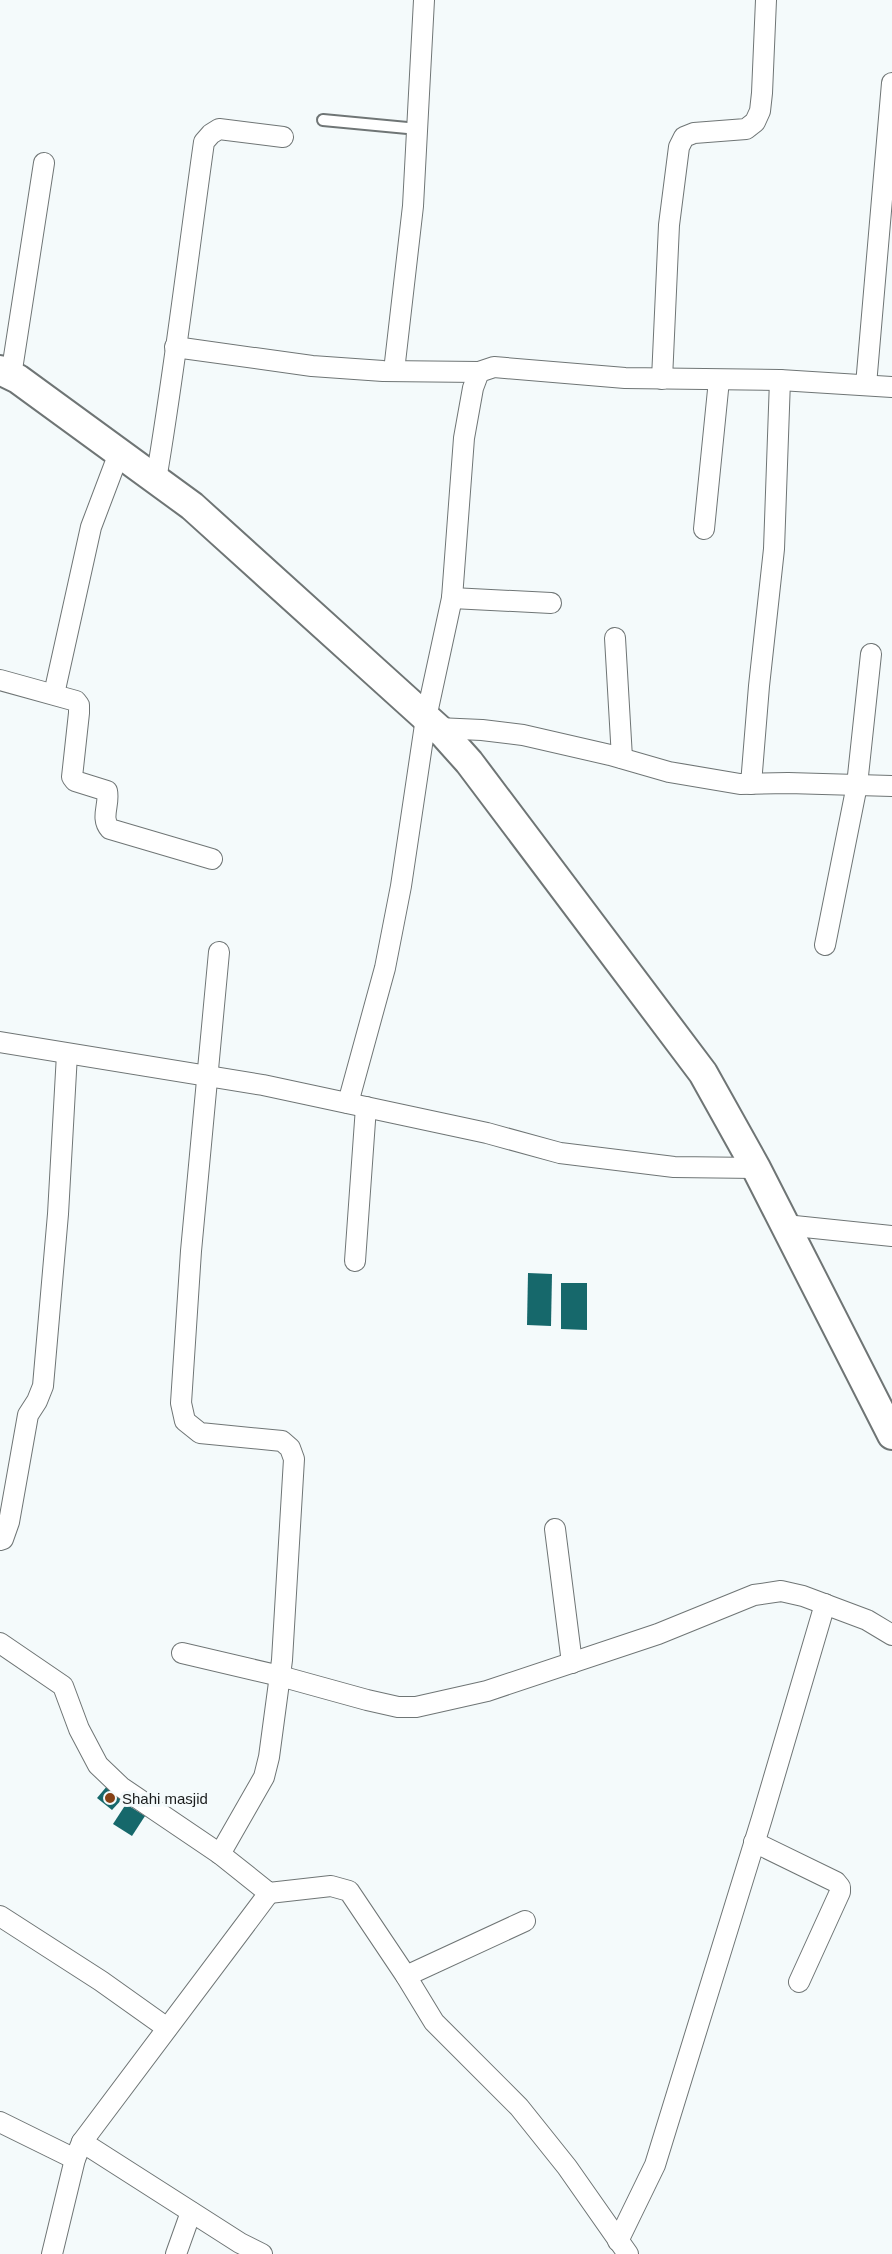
<svg xmlns="http://www.w3.org/2000/svg" width="892" height="2254" font-family="Helvetica,sans-serif">
<rect width="100%" height="100%" fill="#f4fafb"/>
<!-- building -->
<g fill="#16686b">
<path d="M528,1273L552,1274L551,1326L527,1325Z"/>
<path d="M561,1283H587V1330L561,1329Z"/>
<path d="M108,1785L123,1798L112,1810L97,1798Z"/>
<path d="M126,1804L145,1816L132,1836L113,1824Z"/>
</g>
<g fill="none" stroke-linecap="round" stroke-linejoin="round">
<!-- service casing -->
<g stroke="#6f7575" stroke-width="14">
<path id="service" d="M323,120L418,129"/>
</g>
<!-- minor casing -->
<g stroke="#6f7575" stroke-width="22">
<g id="minor">
<path d="M175,347L312,366L383,371L479,372"/>
<path d="M394,371L413,206L424,0"/>
<path d="M11,376L44,163"/>
<path d="M662,379L669,225L679,147L684,137L694,133L746,129L755,122L760,111L762,93L766,0"/>
<path d="M866,385L892,83"/>
<path d="M156,480C175,368 188,255 204,142L211,134L219,129L283,137"/>
<path d="M704,529L719,380"/>
<path d="M452,598L551,603"/>
<path d="M615,638L622,758"/>
<path d="M0,680L76,701L79,705V713L72,777L75,781L107,791C110,804 100,818 110,829L212,859"/>
<path d="M54,694L91,527L119,453"/>
<path d="M437,728L482,730L523,735L610,755L669,772L740,784L788,783L892,786"/>
<path d="M751,784L759,686L774,549L780,380"/>
<path d="M825,945L857,785L871,654"/>
<path d="M219,952L191,1251L181,1403L185,1421L200,1433L282,1441L290,1448L294,1459L282,1660L269,1757L264,1777L220,1854"/>
<path d="M0,1042L263,1085L487,1133L560,1153L674,1167L756,1168"/>
<path d="M348,1103L385,968L401,886L426,718L452,598L464,438L473,388L479,372L494,367L625,378L780,380L892,387"/>
<path d="M785,1225L892,1236"/>
<path d="M355,1261L366,1107"/>
<path d="M555,1529L572,1663"/>
<path d="M0,1540L3,1539L9,1522L28,1415L37,1401L43,1386L58,1214L67,1054"/>
<path d="M0,1643L63,1686L79,1729L98,1765L121,1787L220,1854L269,1893L331,1886L349,1891L406,1976L434,2022L519,2107L567,2167L628,2254"/>
<path d="M182,1653L280,1676L367,1700L398,1707H416L487,1691L658,1634L754,1595L781,1591L803,1596L867,1620L892,1635"/>
<path d="M754,1842L836,1882L840,1887V1892L799,1982"/>
<path d="M0,1916L101,1981L167,2028"/>
<path d="M406,1976L525,1921"/>
<path d="M0,2122L75,2159"/>
<path d="M82,2142L240,2243L262,2254"/>
<path d="M618,2241L655,2165L762,1818L825,1604"/>
<path d="M52,2254L75,2159L82,2142L269,1893"/>
<path d="M176,2254L191,2212"/>
</g>
</g>
<!-- secondary casing -->
<g stroke="#6f7575" stroke-width="32">
<path id="secondary" d="M0,370L18,379L192,506L443,733L469,762L703,1073L756,1168L892,1435"/>
</g>
<!-- service -->
<use href="#service" stroke="#fff" stroke-width="10"/>
<!-- minor -->
<use href="#minor" stroke="#fff" stroke-width="20"/>
<!-- secondary -->
<use href="#secondary" stroke="#fff" stroke-width="28"/>
</g>
<!-- markers -->
<circle fill="#854115" stroke="#f4fafb" stroke-width="2" cx="110" cy="1798" r="6"/>
<g text-anchor="middle" dominant-baseline="central" stroke-width="6" stroke-linejoin="round" paint-order="stroke">
<!-- poi labels -->
<g font-size="15" fill="#1b1d1d" stroke="#f4fafb" text-anchor="start">
<text x="122" y="1798">Shahi masjid</text>
</g>
</g>
</svg>
